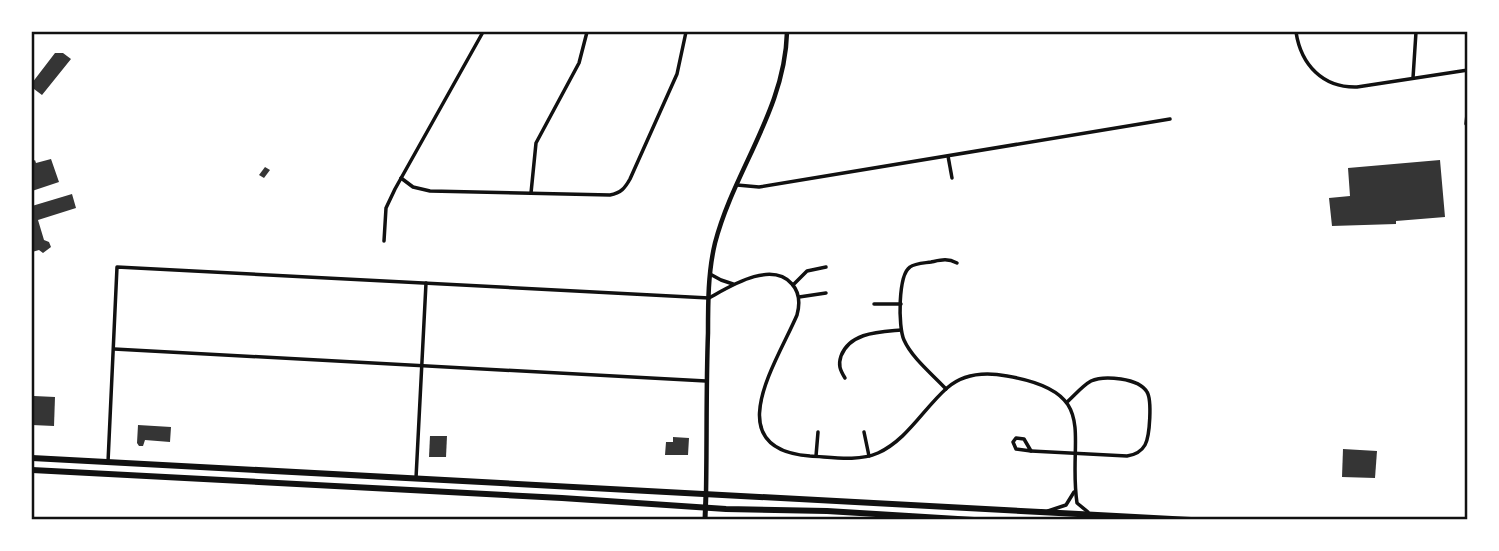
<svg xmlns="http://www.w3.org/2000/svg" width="1499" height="551" font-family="'Fira Sans',sans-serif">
<rect width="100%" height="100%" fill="#fff"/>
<!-- building -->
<g fill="#353535">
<path d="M55,53H63L71,59L42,95L34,89L32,91V83Z"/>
<path d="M51,159L59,182L32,191V162L35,160L36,163Z"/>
<path d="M1440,160L1445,217L1396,221V224L1332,226L1329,198L1350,196L1348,168Z"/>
<path d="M265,167L270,170L264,178L259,175Z"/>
<path d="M72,194L76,208L38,220L44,240L49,242L51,247L43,253L39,250L32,252V206Z"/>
<path d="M34,396L55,397L54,426L32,425Z"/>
<path d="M138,425L171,427L170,442L145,440L143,446H139L137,443Z"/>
<path d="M430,436H447L446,457H429Z"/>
<path d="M673,437L689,438L688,455H665L666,442H673Z"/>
<path d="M1343,449L1377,451L1375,478L1342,477Z"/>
</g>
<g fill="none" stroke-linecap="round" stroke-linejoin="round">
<!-- minor -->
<g stroke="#111" stroke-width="3.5">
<path d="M1296,32C1301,65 1323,88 1357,87L1468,70"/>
<path d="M1413,78L1416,32"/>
<path d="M1466,124L1468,105"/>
<path d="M948,156L952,178"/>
<path d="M401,178L413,187L430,191L610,195C621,193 625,188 630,179L677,74L686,32"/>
<path d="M737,185L759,187L1170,119"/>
<path d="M531,193L536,143L579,63L587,32"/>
<path d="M384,241L386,208L395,189L483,32"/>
<path d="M710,274L721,280L733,284"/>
<path d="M793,285L807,271L826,267"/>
<path d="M799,297L826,293"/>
<path d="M874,304H901"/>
<path d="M114,349L706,381"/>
<path d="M845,378C840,370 838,365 841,356C850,332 880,332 901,330"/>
<path d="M946,389C932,374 912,358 904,340C898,327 898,275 910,267C915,263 925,263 931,262C941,260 947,258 957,263"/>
<path d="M864,432L869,456"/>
<path d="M1016,438L1024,439L1031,451L1016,449L1013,442Z"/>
<path d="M1031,451L1127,456C1134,455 1141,452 1145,445C1150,436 1152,400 1147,392C1139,378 1104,375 1091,381C1082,386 1074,396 1067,402"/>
<path d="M816,456L818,432"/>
<path d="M108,462L117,267L709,298C729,287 771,260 792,284C800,293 800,304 797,315C777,362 717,449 810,456C831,457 858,462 878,453C907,440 924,408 947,388C964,373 986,372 1007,376C1102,392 1067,435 1077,503L1088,512"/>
<path d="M416,478L426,283"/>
<path d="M1048,511L1066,505L1074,492"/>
</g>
<!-- tertiary -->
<path stroke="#111" stroke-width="4.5" d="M706,493C707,440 706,386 708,333C708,303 708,272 715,243C734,170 785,110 787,32"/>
<!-- secondary -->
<path stroke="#111" stroke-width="5" d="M705,520L706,493"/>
<!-- trunk -->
<g stroke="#111" stroke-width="6">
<path d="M32,458L1191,520"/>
<path d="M32,470L562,498L726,509L827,511L974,520"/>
</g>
</g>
<!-- border -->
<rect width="1499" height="551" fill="none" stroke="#ffffff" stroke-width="66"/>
<rect x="33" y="33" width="1433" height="485" fill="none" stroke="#111" stroke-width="2.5"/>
</svg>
